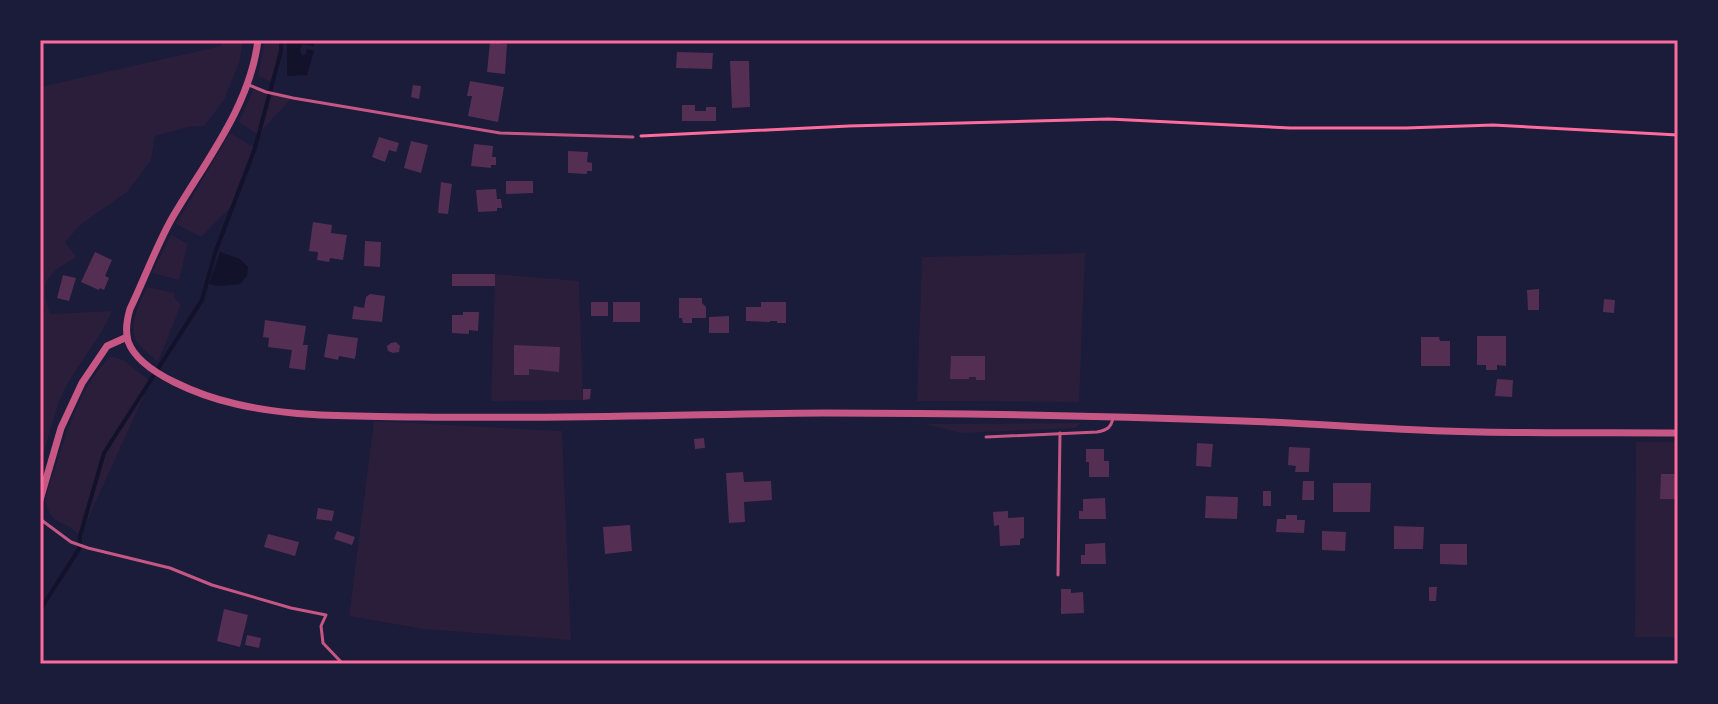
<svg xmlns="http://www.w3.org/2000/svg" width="1718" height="704" font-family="'Playfair Display',serif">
<rect width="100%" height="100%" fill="#1b1b3a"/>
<!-- green -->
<g fill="#2a1e3b">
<path d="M222,40H243L240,60L224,100L204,126L188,127L155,136L151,160L128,191L80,225L65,242L76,257C47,275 39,279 50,314L112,311C99,342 74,367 60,399C52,421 46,445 40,467V87L221,46Z"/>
<path d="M265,40H281V51L274,83L258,76Z"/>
<path d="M255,86L290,100L263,129L260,136L239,122Z"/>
<path d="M230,133L255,148L232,206L201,237L176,224Z"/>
<path d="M171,235L188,244L179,280L152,273Z"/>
<path d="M1085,253L1079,402L917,401L922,257Z"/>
<path d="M495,274L579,281L583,400L491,401Z"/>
<path d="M147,287L175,293L174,298L181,304L158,362C152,356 144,350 138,344C126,328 140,302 147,287Z"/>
<path d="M111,356L125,361L150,382L80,536C66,518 47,528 46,496C62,450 75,390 111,356Z"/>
<path d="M374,421L562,431L571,640L423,629L349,616Z"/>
<path d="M1081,423L1075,428L962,433L924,424Z"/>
<path d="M1636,442H1678V637H1635Z"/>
</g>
<!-- water -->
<g fill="#12122b">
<path d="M290,40H312L314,46L302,44L300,50L302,56L306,54L307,49L314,51L307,75L287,76V42Z"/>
<path d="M220,252L240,259L248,267L247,276L240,284L218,286L209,284Z"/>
</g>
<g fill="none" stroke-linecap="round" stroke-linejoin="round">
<!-- stream -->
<path stroke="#12122b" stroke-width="4" d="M40,610L79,549L80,536L104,453L202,300L215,253L255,148L281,51V40"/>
</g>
<!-- building -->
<g fill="#542f53">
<path d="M490,42L507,44L505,74L487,72Z"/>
<path d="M677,52L713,53L712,69L676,68Z"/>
<path d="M730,61H749L750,107L732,108Z"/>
<path d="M470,81L504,87L498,122L468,116L472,96H467Z"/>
<path d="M413,85L421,86L419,99L411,97Z"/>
<path d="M682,105H695V111H706V107H716V121H682Z"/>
<path d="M379,137L399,143L396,152L389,150L385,162L372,157Z"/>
<path d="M411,141L428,145L421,173L404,168Z"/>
<path d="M474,144L493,146L492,157H496V165H491V168L471,166Z"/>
<path d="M568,151L588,152L587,162L592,163V171H587V174L568,173Z"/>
<path d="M506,181H533V193L506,194Z"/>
<path d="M441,182L452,184L448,214L438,213Z"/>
<path d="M496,189L497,199H501L502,208H497V211L478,212L476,190Z"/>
<path d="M313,222L332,225L331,233L347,235L343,260L330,258L329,262L317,260L318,252L309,251Z"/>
<path d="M365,241L381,242L380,267L364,266Z"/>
<path d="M95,252L112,260L105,276L109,278L104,290L100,288L99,290L81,282Z"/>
<rect x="452" y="274" width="43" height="12"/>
<path d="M63,275L76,278L69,301L57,298Z"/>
<path d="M1539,289V310H1528L1527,290Z"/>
<path d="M370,294L385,296L382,322L352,319L354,306L364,308L366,297Z"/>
<path d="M679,298H702V303L706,307V318H692V323H683L682,318H679Z"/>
<path d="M1604,299L1615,300L1614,313L1603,312Z"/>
<rect x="591" y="302" width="17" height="14"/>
<rect x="613" y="302" width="27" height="20"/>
<path d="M761,302H786V323H777V321H770V322L746,321V307H761Z"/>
<path d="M463,312H479L478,331L469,330V334L452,333V315H463Z"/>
<path d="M729,316V333H709V317Z"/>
<path d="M265,320L306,326L303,345H308L305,370L289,368L292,350L268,347L269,338L263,337Z"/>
<path d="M328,334L358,338L355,359L339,356L338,360L324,357Z"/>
<path d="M1477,336H1506V366L1497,365V370H1486V365H1477Z"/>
<path d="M1421,337H1439L1440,341H1450V366H1421Z"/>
<path d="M396,342L400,346L399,352L393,353L388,351L387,346L391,343Z"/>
<path d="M514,345L560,347L559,372L529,369V375H514Z"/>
<path d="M951,356H985V380H976V377H969V379H950Z"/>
<path d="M1497,379L1513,380L1512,397L1495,396Z"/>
<path d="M583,389H591L590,399L583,400Z"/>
<path d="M704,438L705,448L695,449L694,439Z"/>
<path d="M1197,443L1213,444L1211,467L1196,466Z"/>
<path d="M1289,447L1310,448L1309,472H1295L1296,466L1288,465Z"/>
<path d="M1086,449H1104V461H1109V477H1089V462H1086Z"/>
<path d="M743,472L744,482L771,481L772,500L744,502L745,522L729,523L726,473Z"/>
<path d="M1661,474H1678V499H1660Z"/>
<path d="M1303,481H1314V500H1302Z"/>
<path d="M1333,483H1371L1370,512H1333Z"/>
<rect x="1263" y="491" width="8" height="15"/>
<path d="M1206,496L1238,497L1237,519L1205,518Z"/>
<path d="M1105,498L1106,519H1079V511H1083V499Z"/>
<path d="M318,508L334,511L332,521L316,519Z"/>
<path d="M1008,511V518L1024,517V538L1020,539V545L1000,546L999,525L994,526L993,512Z"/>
<path d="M1286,515H1297V520H1305L1304,533L1276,532L1277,519H1286Z"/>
<path d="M630,525L632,551L605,554L603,527Z"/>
<path d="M1394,526L1424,527L1423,549H1394Z"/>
<path d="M337,531L355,537L352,545L334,539Z"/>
<path d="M1322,531L1346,532L1345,551L1322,550Z"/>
<path d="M268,534L299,542L295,556L264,547Z"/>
<path d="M1105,543L1106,564H1081V555H1085V544Z"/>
<path d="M1440,544H1467V565L1440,564Z"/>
<path d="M1429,587H1437L1436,601H1429Z"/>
<path d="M1061,589H1071V593L1083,592L1084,613L1061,614Z"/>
<path d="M224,609L248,615L240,647L217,641Z"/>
<path d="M247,635L261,638L259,648L245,645Z"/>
</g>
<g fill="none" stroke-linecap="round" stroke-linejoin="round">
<!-- path -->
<path stroke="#ff6b9d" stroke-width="3" d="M641,136L849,126L1109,119L1290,128H1406L1493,125L1678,135"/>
<!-- service -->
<g stroke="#c65784" stroke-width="3">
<path d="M249,85L266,92L293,98L500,133L633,137"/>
<path d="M986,437L1097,432C1107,430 1111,428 1113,418"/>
<path d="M40,519L71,542L88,548L170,568L212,585L291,608L326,615L321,626L323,643L343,664"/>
<path d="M1058,575L1060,433"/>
</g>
<!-- minor -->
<g stroke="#c65784" stroke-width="7">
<path d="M258,40C250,107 204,163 171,220C155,249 144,280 130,309C127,319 125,330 128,341C139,374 205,397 236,404C296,418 360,416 421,417C555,419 689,414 824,413C964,413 1103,416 1243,421C1310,423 1377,429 1444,431C1522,434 1600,432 1678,433"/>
<path d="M40,500L61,428L82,383L107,346L127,337"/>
</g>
</g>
<!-- border -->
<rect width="1718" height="704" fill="none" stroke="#1b1b3a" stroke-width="84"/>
<rect x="42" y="42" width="1634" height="620" fill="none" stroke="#ff6b9d" stroke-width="3"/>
</svg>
